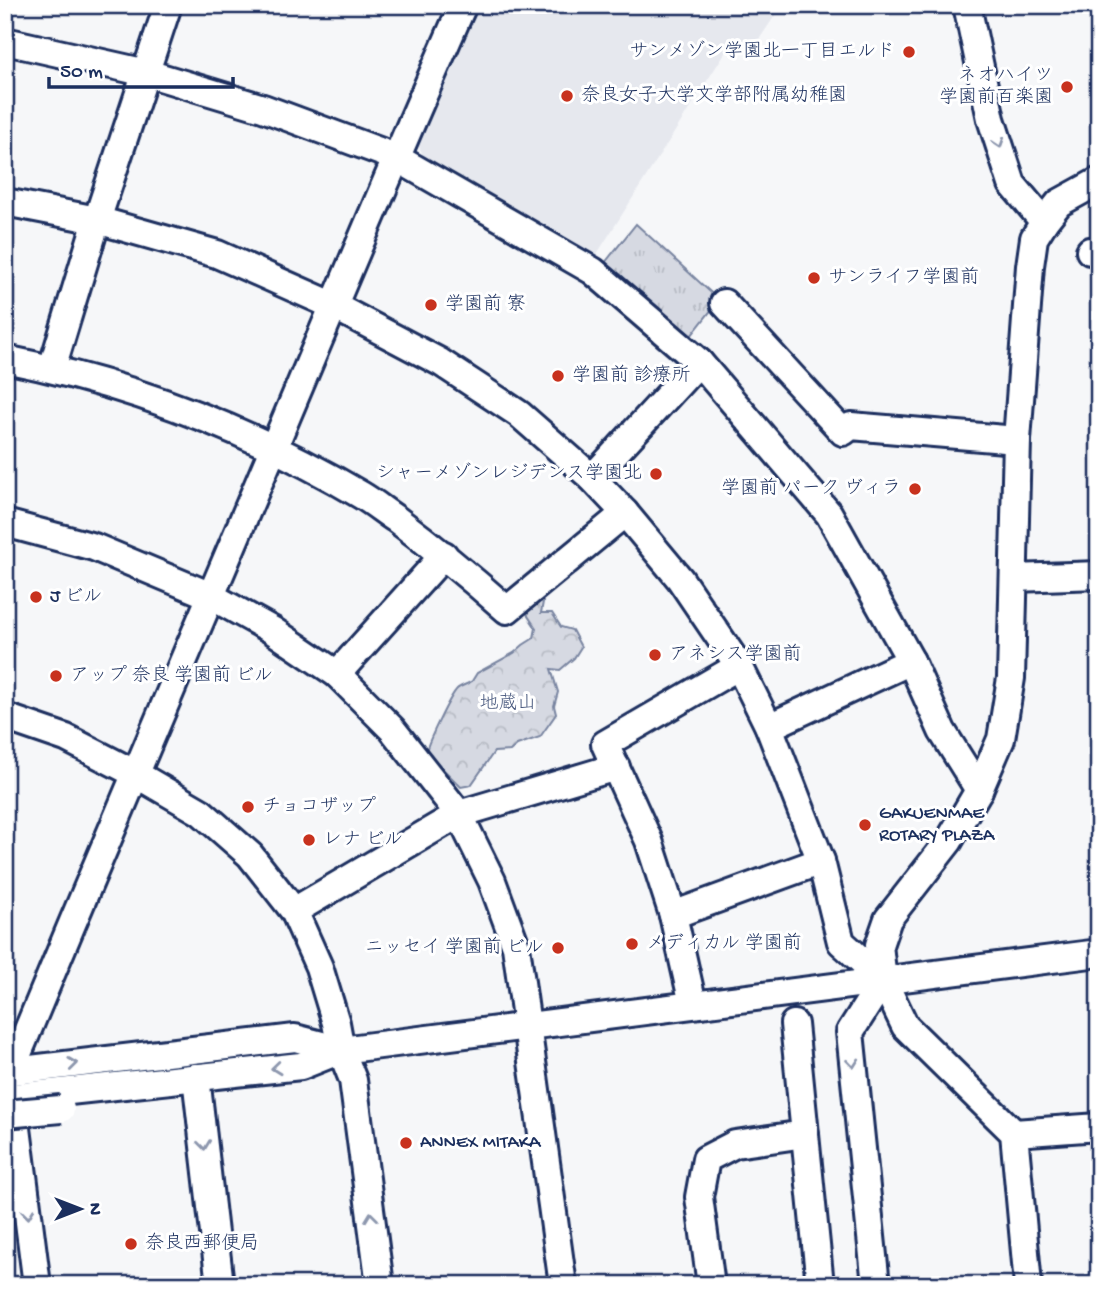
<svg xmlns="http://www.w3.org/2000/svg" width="1104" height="1290" font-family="'Gochi Hand','Klee One',sans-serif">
<defs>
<pattern id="forest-crowns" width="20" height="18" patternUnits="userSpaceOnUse" patternTransform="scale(1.75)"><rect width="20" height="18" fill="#d6d9e2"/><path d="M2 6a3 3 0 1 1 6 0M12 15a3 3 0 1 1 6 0" fill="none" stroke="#b7bbc4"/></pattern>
<pattern id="park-tufts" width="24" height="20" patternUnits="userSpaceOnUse" patternTransform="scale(1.75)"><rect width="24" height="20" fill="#d6d9e2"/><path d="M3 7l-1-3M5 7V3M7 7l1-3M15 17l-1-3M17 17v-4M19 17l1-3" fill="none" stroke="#b7bbc4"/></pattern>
</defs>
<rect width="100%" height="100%" fill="#f6f7f9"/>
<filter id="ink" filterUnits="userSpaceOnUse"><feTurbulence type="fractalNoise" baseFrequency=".0143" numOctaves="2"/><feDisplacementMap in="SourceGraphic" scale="14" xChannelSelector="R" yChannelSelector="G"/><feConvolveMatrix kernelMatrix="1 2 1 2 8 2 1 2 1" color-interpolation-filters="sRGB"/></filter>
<g filter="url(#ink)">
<!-- built -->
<path fill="#e6e8ee" d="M474,5H782L752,50L735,37L595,257L428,166L417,142Z"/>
<!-- forest -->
<path fill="url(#forest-crowns)" stroke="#7884a0" stroke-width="2" d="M532,599L543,602L541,613H552L561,627L572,630L581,647L574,658L560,670L551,669L558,692L554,706L556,714L540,737L517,745L510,751L494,752L471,785L461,787L426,752C427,744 450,696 457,689C460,686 468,684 472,681L477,673L514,653L523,645L534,638L536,628L528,616L526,605Z"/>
<!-- park -->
<path fill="url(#park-tufts)" stroke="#7884a0" stroke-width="2" d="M636,224L719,300L691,336L604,264Z"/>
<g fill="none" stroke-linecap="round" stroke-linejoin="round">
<!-- minor casing -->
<g stroke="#1b2f5e" stroke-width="32">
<g id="minor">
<path d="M967,5L991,119L1012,184L1044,222"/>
<path d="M5,41L147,73L263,108L395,157L593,271L699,362L829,514L911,661L942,731L979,790"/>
<path d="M5,202L97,220L217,254L332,305L440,362L519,414L592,478L625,513L680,579L739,666L769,727L821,861L841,942L883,980"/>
<path d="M1090,251L1099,250"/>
<path d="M724,303L843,432L851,426L1017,440"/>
<path d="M5,359C130,384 251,430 361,495C373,502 384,511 396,519C435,548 471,578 507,610L625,513"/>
<path d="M52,368L97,220L168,5"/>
<path d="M592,478L699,362"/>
<path d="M5,523L94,547L211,596L272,630L337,674L392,729L459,814L492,881L516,946L563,1285"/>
<path d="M1014,578L1099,575"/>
<path d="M337,674L444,555"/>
<path d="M5,717L66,738L134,773L201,812L250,855L294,911L319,967L336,1023L341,1050L353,1080L380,1285"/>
<path d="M769,727L911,661"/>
<path d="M294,911L459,814L616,767"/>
<path d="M673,915L821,861"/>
<path d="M693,1004L673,915L649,841L605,744L739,666"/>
<path d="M794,1024L820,1285"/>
<path d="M15,1070L17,1056C93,872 172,689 249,506C320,339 389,171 463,5"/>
<path d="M5,1072L295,1038L341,1050"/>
<path d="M196,1077L220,1285"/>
<path d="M13,1097L37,1285"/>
<path d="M5,1098L301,1066L341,1050L1099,953"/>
<path d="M1014,1133L1099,1127"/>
<path d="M711,1285L699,1197L706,1159L735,1144L805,1134"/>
<path d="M876,1285L850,1032L883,980"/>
<path d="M1028,1285L1014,1133L905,1026L883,980L879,945L888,919L949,841L979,790L1001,739L1011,678L1017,440L1030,266L1034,238L1044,222L1059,203L1099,181"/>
</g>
</g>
<!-- minor -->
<use href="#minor" stroke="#fff" stroke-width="26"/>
<!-- minor-bridge casing -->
<g stroke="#1b2f5e" stroke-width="32" stroke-linecap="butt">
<path id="minor-bridge" d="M5,1114L61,1109"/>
</g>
<!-- minor-bridge -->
<use href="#minor-bridge" stroke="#fff" stroke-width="26"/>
</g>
<!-- one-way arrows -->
<defs><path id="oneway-chevron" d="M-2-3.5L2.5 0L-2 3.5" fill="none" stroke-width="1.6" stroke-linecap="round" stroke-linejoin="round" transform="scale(1.75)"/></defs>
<g stroke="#8d97ae">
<use href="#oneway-chevron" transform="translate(999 143) rotate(72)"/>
<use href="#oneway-chevron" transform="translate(853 1063) rotate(84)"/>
<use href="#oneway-chevron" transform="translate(73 1064) rotate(-7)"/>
<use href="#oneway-chevron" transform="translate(276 1068) rotate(174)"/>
<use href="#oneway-chevron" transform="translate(204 1145) rotate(83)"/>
<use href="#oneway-chevron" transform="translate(28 1214) rotate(83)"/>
<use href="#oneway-chevron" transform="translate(371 1217) rotate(-97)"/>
</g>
</g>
<!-- markers -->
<g fill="#c8321e" stroke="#fff" stroke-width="2.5">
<circle cx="909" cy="52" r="7"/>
<circle cx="1067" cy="87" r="7"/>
<circle cx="567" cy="96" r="7"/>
<circle cx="814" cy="278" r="7"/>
<circle cx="431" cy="305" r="7"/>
<circle cx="558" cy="376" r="7"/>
<circle cx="656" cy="474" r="7"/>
<circle cx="915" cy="489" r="7"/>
<circle cx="36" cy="597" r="7"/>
<circle cx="655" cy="655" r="7"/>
<circle cx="56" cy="676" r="7"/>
<circle cx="248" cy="807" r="7"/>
<circle cx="865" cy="825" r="7"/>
<circle cx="309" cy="840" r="7"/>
<circle cx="632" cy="944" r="7"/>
<circle cx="558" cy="948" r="7"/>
<circle cx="406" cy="1143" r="7"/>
<circle cx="131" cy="1244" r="7"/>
</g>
<g text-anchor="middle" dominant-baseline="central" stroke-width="6" stroke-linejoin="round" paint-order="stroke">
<!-- poi labels -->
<g font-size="19" fill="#1b2f5e" stroke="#fff" text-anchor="start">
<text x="895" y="52" text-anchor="end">サンメゾン学園北一丁目エルド</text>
<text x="1053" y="76" text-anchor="end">ネオハイツ<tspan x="1053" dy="22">学園前百楽園</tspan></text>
<text x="581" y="96">奈良女子大学文学部附属幼稚園</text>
<text x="828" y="278">サンライフ学園前</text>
<text x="445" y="305">学園前 寮</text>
<text x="572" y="376">学園前 診療所</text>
<text x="642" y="474" text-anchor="end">シャーメゾンレジデンス学園北</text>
<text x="901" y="489" text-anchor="end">学園前 パーク ヴィラ</text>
<text x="50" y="597">J ビル</text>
<text x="669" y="655">アネシス学園前</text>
<text x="70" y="676">アップ 奈良 学園前 ビル</text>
<text x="262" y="807">チョコザップ</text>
<text x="879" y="814">GAKUENMAE<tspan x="879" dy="22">ROTARY PLAZA</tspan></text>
<text x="323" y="840">レナ ビル</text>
<text x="646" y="944">メディカル 学園前</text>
<text x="544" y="948" text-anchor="end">ニッセイ 学園前 ビル</text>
<text x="420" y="1143">ANNEX MITAKA</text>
<text x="145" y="1244">奈良西郵便局</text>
</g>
<!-- park labels -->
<g font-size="19" fill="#4a5a7f" stroke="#fff">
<text x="508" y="704">地蔵山</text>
</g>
</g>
<!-- margin -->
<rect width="1104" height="1290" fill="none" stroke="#fff" stroke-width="28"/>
<rect x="14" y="14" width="1076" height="1262" fill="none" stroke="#1b2f5e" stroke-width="2.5" filter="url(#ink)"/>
<!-- north arrow -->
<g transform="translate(80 1209) rotate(90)" stroke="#ffffff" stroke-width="5" paint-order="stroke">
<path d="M0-5L12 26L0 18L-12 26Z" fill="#1b2f5e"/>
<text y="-10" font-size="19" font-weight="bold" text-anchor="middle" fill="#1b2f5e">N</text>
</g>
<!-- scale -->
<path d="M49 77v10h184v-10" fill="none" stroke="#1b2f5e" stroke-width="3.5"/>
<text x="60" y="77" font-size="21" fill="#1b2f5e" stroke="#ffffff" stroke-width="5" paint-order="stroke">50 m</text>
</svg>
